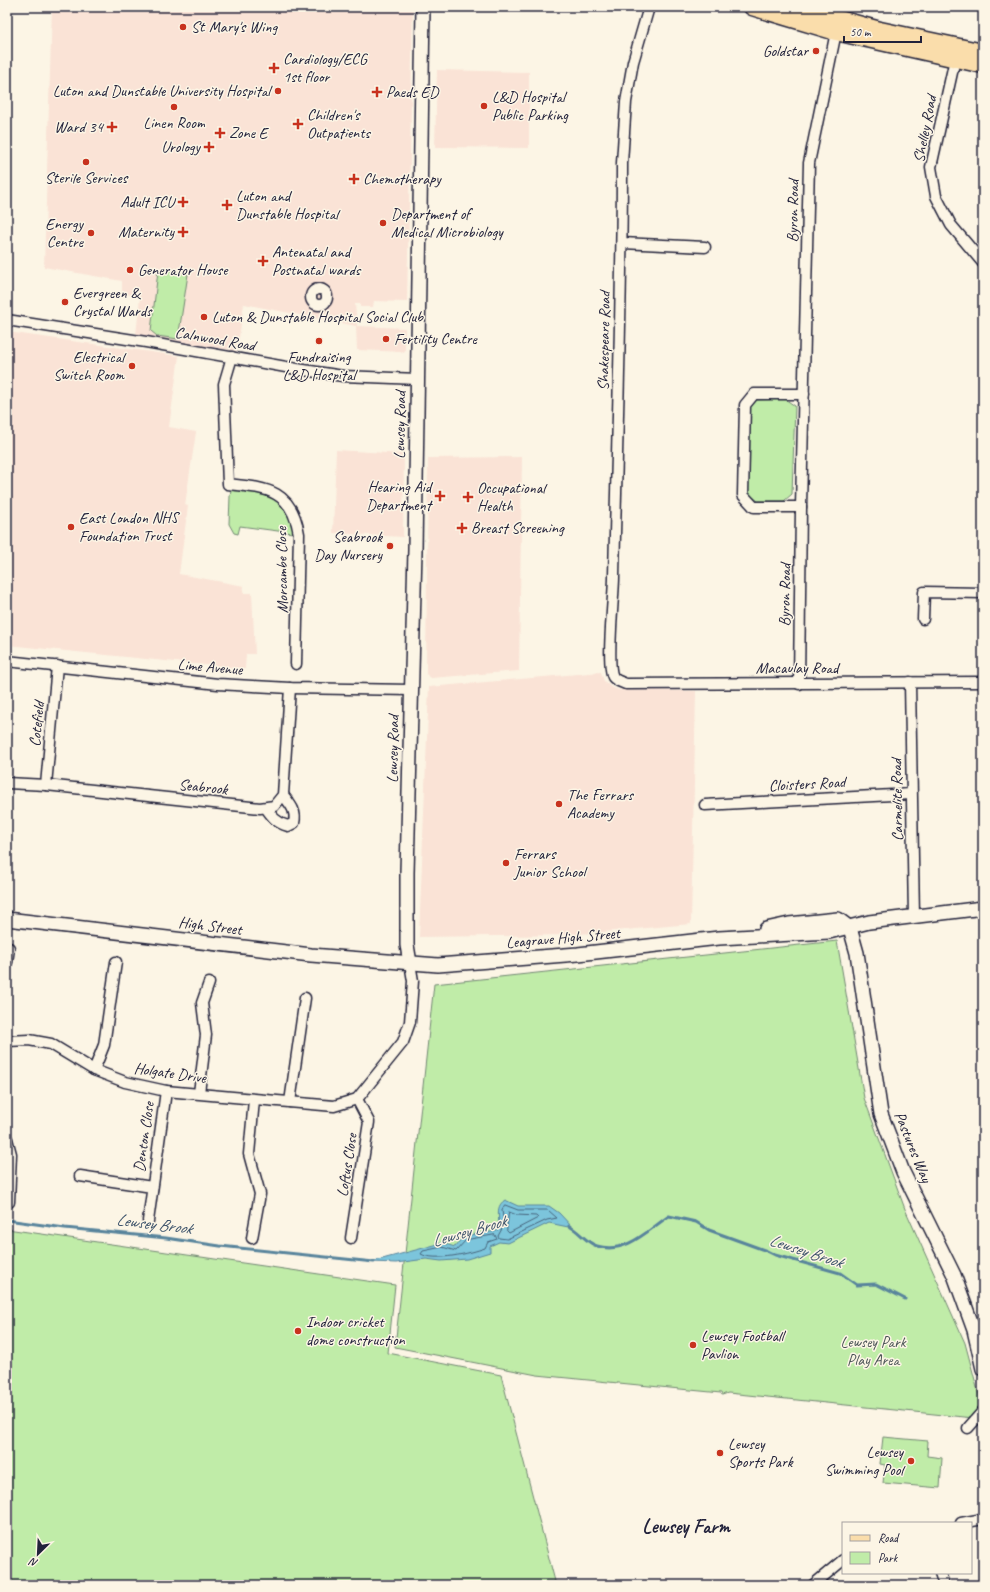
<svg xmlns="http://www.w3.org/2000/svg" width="990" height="1592" font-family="Caveat,sans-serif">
<rect width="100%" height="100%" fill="#fcf5e5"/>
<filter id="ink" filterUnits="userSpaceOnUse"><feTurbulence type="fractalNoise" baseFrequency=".025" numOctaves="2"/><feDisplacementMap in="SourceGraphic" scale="8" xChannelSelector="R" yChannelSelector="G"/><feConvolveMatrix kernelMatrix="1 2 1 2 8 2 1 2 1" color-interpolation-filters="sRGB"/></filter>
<g filter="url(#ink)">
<!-- built -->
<g fill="#fae3d6">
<path d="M52,7H413L407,302L374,301L373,307H360V304H355L357,326L405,328V352L357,350L356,326L244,304L237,351L136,335L140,297L122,293V281L44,267Z"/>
<path d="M437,70L529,72V148L435,147Z"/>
<path d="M7,332L179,356L169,427L196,432L185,505L188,506L179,574L244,586L243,593H252L255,654H246L245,669L7,645Z"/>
<path d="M336,450L404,454L403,537L333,533Z"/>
<path d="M522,457L519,671L431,678L426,674L428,458Z"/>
<path d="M601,672L604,681L611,687L619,690L696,691L691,924L569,935L419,937L429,687Z"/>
</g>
<!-- green -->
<g fill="#c0eca8" stroke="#718772">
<path d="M163,269L188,274L178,339L157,336L151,331L158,271Z"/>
<path d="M785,399L795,406L792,494L784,501H758L748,493L749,409L757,400Z"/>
<path d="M235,488C245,490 259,490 269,494C283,499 293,519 293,533L240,526L238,534L234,533L229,524L230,496L231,491Z"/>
<path d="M837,941L864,1098L905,1209L965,1343L983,1410V1419L728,1393L722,1395L721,1393L537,1375L395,1347L434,984Z"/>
<path d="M7,1229L395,1285L388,1353L501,1375L556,1585H7Z"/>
<path d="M883,1437L928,1441L927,1456L942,1458L940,1488L883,1483L885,1465L880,1464Z"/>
</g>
<!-- water -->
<path fill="#7cc5dc" stroke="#58849c" d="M505,1200L518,1206H549L559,1213L573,1228L549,1223L508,1243L499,1242L490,1246V1252L467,1259L441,1261L426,1259L396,1263L371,1262L442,1243L455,1247L463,1236L497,1231C502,1219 493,1208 505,1200Z"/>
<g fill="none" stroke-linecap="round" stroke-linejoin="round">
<!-- shore -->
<g stroke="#46637b" stroke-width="1">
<path d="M505,1205L518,1210H548L557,1218L547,1220L507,1239L499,1238L498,1236L504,1225L502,1210Z"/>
<path d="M509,1212L517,1215L536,1216L538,1218L509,1233L507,1231Z"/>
<path d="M495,1235L497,1239L488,1242L485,1248C471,1253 435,1262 421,1254L423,1251L442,1247L456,1251L466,1240Z"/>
</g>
<!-- stream -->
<g stroke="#58849c" stroke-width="3">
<path d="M7,1220L65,1228L166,1238L220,1246L374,1262"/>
<path d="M569,1226C579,1231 587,1243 597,1246C626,1255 648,1230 669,1216L696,1222L709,1230L767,1251L775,1255L840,1273L857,1285L876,1284L905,1299"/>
</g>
<!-- minor casing -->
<g stroke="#22223b" stroke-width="13">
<g id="minor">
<path d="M649,7L633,62L626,102L622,163C622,301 617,439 614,577C614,595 606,665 613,677C616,681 621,682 626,684L983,682"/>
<path d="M955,59L931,167L936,196L951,225L983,263"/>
<path d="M622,243L705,247"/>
<circle cx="319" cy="297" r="8"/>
<path d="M7,320L146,342L297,369L343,376L418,379"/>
<path d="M232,357L224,384L228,484C266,488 292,489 299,534L296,664"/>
<path d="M801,507H754L743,495L745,405L754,394H804"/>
<path d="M923,619L924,592L983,593"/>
<path d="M7,661L218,684L290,688L411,690"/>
<path d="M910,682L914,917"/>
<path d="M799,684L801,507L809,163L836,32"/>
<path d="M7,783L46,785L260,808L274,806L283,795L290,688"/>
<path d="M46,785L57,666"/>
<path d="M705,805L911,794"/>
<path d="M266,808C272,817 277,823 288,826L294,823C297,811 290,804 283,795"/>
<path d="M7,962L9,948"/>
<path d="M7,1041L29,1040L51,1044L94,1070L125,1082L166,1091L334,1106L357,1099L403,1042L410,1022L413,981L410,963"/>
<path d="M94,1070L104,1045L116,962"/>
<path d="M199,1093L206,1035L202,1003L209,983"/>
<path d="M290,1102L305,998"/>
<path d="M7,1139L11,1154L9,1202"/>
<path d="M80,1176L152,1187"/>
<path d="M148,1221L166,1091"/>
<path d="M252,1238L260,1194L249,1154L254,1100"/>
<path d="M351,1238L369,1122L357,1099"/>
<path d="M968,1428L983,1411"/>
<path d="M961,1523L983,1519"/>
<path d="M940,1573L943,1582"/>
<path d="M813,1585L843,1560"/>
</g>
</g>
<!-- tertiary casing -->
<g stroke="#22223b" stroke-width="16">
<g id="tertiary">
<path d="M7,919L311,955L438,965L578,954L719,938L829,932L869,922L983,908"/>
<path d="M850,928L857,953L881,1114L903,1172L954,1275L974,1330L983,1369"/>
<path d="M766,929L789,924L838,919L850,928"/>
<path d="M410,963L407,945V873L415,550L423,7"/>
</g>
</g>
<!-- primary casing -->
<g stroke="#22223b" stroke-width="19">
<g id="primary">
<path d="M752,7L836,32L983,65"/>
<path d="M795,7L880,30L983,52"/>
</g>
</g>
<!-- minor -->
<use href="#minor" stroke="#fcf5e5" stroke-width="10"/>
<!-- tertiary -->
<use href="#tertiary" stroke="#fcf5e5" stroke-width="13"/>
<!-- primary -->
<use href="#primary" stroke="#faddab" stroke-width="16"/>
</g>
</g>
<!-- markers -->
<g fill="#c8321e" stroke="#fcf5e5" stroke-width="1.5">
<circle cx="183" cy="27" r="4"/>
<circle cx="816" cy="51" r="4"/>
<path d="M272 62h4v4h4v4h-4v4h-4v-4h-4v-4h4z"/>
<circle cx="278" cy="91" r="4"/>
<path d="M375 86h4v4h4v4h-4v4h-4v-4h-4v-4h4z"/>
<circle cx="484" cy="106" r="4"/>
<circle cx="174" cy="107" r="4"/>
<path d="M296 118h4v4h4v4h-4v4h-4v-4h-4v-4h4z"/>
<path d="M110 121h4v4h4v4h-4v4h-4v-4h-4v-4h4z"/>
<path d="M218 127h4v4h4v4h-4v4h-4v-4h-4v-4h4z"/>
<path d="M207 141h4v4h4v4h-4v4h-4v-4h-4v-4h4z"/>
<circle cx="86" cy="162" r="4"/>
<path d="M352 173h4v4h4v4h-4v4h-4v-4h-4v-4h4z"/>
<path d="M181 196h4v4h4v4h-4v4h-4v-4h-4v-4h4z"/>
<path d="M225 199h4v4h4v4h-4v4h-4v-4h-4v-4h4z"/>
<circle cx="383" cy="223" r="4"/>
<path d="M181 226h4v4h4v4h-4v4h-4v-4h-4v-4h4z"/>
<circle cx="91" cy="233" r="4"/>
<path d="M261 255h4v4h4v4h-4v4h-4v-4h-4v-4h4z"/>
<circle cx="130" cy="270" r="4"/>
<circle cx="65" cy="302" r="4"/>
<circle cx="204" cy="317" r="4"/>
<circle cx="386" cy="339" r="4"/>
<circle cx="319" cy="341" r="4"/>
<circle cx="132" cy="366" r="4"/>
<path d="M438 490h4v4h4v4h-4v4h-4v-4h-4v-4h4z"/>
<path d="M466 491h4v4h4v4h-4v4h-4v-4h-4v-4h4z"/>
<circle cx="71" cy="527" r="4"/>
<path d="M460 522h4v4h4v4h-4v4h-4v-4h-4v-4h4z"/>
<circle cx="390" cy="546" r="4"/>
<circle cx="559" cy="804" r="4"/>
<circle cx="506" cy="863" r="4"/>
<circle cx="298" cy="1331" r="4"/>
<circle cx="693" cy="1345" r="4"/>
<circle cx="720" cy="1453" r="4"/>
<circle cx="911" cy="1461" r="4"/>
</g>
<g text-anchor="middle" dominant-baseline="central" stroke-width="3" stroke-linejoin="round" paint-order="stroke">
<!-- poi labels -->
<g font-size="16" fill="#22223b" stroke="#fcf5e5" text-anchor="start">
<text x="191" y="27">St Mary's Wing</text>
<text x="808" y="51" text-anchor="end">Goldstar</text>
<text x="283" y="59">Cardiology/ECG<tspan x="283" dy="18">1st floor</tspan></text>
<text x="270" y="91" text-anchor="end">Luton and Dunstable University Hospital</text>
<text x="386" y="92">Paeds ED</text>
<text x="492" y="97">L&amp;D Hospital<tspan x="492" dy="18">Public Parking</tspan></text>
<text x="307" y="115">Children's<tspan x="307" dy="18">Outpatients</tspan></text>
<text x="174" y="123" text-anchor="middle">Linen Room</text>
<text x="103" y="127" text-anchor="end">Ward 34</text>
<text x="229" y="133">Zone E</text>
<text x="200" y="147" text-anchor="end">Urology</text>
<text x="86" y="178" text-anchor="middle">Sterile Services</text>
<text x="363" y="179">Chemotherapy</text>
<text x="236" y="196">Luton and<tspan x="236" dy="18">Dunstable Hospital</tspan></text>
<text x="174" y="202" text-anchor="end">Adult ICU</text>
<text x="391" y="214">Department of<tspan x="391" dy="18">Medical Microbiology</tspan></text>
<text x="83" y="224" text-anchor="end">Energy<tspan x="83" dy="18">Centre</tspan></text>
<text x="174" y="232" text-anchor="end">Maternity</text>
<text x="272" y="252">Antenatal and<tspan x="272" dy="18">Postnatal wards</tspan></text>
<text x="138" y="270">Generator House</text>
<text x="73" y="293">Evergreen &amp;<tspan x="73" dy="18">Crystal Wards</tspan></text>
<text x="212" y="317">Luton &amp; Dunstable Hospital Social Club</text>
<text x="394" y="339">Fertility Centre</text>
<text x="124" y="357" text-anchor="end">Electrical<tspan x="124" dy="18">Switch Room</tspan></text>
<text x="319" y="357" text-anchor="middle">Fundraising<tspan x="319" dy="18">L&amp;D Hospital</tspan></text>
<text x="431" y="487" text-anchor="end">Hearing Aid<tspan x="431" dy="18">Department</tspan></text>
<text x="477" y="488">Occupational<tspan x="477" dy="18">Health</tspan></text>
<text x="79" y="518">East London NHS<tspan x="79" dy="18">Foundation Trust</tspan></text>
<text x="471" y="528">Breast Screening</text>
<text x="382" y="537" text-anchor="end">Seabrook<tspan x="382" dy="18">Day Nursery</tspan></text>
<text x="567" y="795">The Ferrars<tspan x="567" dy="18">Academy</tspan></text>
<text x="514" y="854">Ferrars<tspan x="514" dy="18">Junior School</tspan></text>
<text x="306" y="1322">Indoor cricket<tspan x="306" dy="18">dome construction</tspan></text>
<text x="701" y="1336">Lewsey Football<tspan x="701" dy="18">Pavlion</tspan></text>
<text x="728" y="1444">Lewsey<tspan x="728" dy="18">Sports Park</tspan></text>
<text x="903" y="1452" text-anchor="end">Lewsey<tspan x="903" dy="18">Swimming Pool</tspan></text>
</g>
<!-- street labels -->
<g font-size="16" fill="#22223b" stroke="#fcf5e5">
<text transform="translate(925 129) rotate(-79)">Shelley Road</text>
<text transform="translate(793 211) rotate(-89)">Byron Road</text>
<text transform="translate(215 339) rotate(10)">Calnwood Road</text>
<text transform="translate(604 341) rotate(-89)">Shakespeare Road</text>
<text transform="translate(400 425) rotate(-89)">Lewsey Road</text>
<text transform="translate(282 570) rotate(-91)">Morcambe Close</text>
<text transform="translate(785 595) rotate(-89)">Byron Road</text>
<text transform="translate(210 667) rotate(5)">Lime Avenue</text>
<text x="797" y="668">Macaulay Road</text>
<text transform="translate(37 724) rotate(-84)">Cotefield</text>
<text transform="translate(393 749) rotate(-89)">Lewsey Road</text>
<text transform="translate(807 784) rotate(-3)">Cloisters Road</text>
<text transform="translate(203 787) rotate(6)">Seabrook</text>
<text transform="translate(897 800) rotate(-91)">Carmelite Road</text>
<text transform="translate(210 926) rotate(7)">High Street</text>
<text transform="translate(563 938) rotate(-5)">Leagrave High Street</text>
<text transform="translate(170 1073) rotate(8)">Holgate Drive</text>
<text transform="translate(144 1137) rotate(-82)">Denton Close</text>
<text transform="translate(913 1147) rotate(68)">Pastures Way</text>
<text transform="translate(347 1165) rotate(-81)">Loftus Close</text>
</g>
<!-- park labels -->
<g font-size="16" fill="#4a5456" stroke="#fcf5e5">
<text x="873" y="1342">Lewsey Park<tspan x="873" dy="18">Play Area</tspan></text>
</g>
<!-- water labels -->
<g font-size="17" font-style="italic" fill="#3d536b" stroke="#fcf5e5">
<text transform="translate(154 1224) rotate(7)">Lewsey Brook</text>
<text transform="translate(469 1231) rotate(-16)">Lewsey Brook</text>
<text transform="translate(806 1251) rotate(18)">Lewsey Brook</text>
</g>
<!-- district labels -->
<g font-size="20" font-weight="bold" fill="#22223b" stroke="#fcf5e5">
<text x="686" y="1526">Lewsey Farm</text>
</g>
</g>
<!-- margin -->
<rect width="990" height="1592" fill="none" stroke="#fcf5e5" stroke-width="24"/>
<rect x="12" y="12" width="966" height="1568" fill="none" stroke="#22223b" stroke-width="1.5" filter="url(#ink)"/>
<!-- legend -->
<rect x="842" y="1522" width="130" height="52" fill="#fcf5e5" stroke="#a5a1a1"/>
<rect x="850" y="1535" width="20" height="6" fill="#faddab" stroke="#a5a1a1"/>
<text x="878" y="1542" font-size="12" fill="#22223b">Road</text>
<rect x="850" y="1552" width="20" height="12" fill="#c0eca8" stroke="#a5a1a1"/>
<text x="878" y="1562" font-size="12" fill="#22223b">Park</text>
<!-- north arrow -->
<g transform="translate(38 1554) rotate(204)" stroke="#fcf5e5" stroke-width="3" paint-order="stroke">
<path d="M0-3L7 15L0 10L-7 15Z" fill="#22223b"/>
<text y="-6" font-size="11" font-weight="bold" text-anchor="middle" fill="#22223b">N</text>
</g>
<!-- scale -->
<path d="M844 36v6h77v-6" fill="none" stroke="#22223b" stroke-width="2"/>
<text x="850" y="36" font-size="12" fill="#22223b" stroke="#fcf5e5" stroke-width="3" paint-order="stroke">50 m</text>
</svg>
